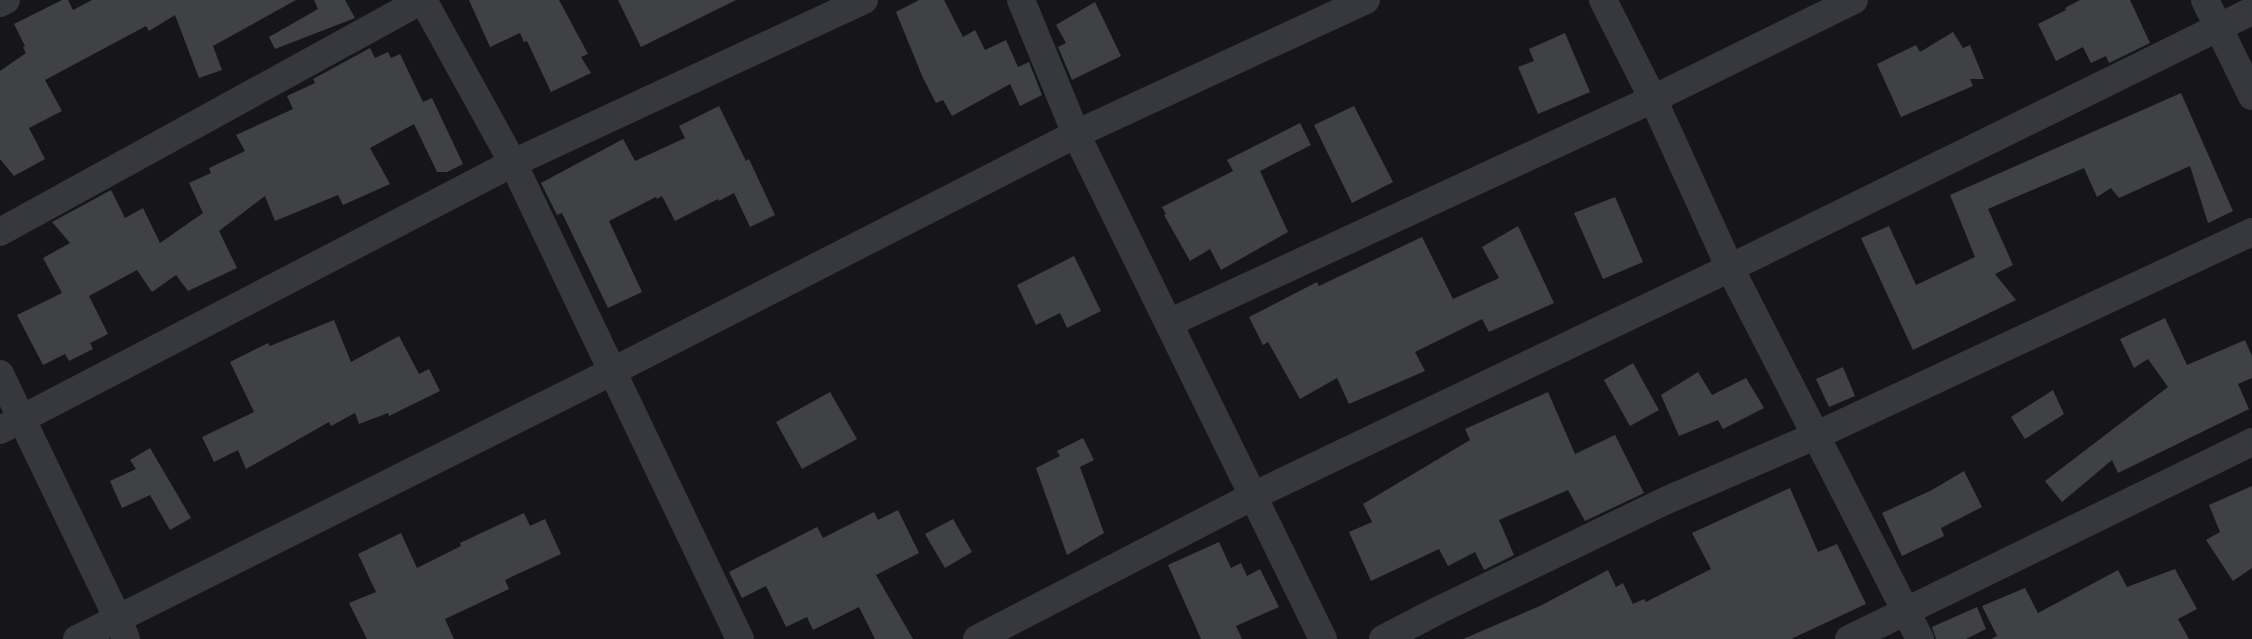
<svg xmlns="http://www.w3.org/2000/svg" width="2252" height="639" font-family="Poppins,sans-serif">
<rect width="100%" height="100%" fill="#161618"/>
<!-- building -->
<g fill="#404145">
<path d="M62,0H68L73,10L92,0H296L213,46L222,70L199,78L175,15L149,31L146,26L45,80L62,111L29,128L45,159L14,176L0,159V71L26,53L23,47L25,46L14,24Z"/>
<path d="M314,0H345L355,18L275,49L269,37L318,9Z"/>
<path d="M469,0H559L588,54L581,57L591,73L551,92L527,41L524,42L520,33L490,47Z"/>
<path d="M618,0H736L641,47Z"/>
<path d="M919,0H944L963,37L975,30L985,50L1006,40L1018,67L1029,62L1042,95L1020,106L1010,84L952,116L943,100L936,103L923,78L896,12Z"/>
<path d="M2080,0H2130L2150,43L2109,63L2106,56L2091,63L2083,47L2056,61L2038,24L2066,10L2065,8Z"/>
<path d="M1095,2L1121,56L1072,80L1058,47L1066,43L1056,25Z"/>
<path d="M1953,32L1963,48L1970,45L1984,79H1970L1973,86L1901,117L1877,64L1916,45L1920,52Z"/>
<path d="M1565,33L1590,92L1538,114L1518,67L1534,61L1529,49Z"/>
<path d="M370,48L375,58L388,52L391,58L400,54L423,102L432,98L463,164L447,172H437L414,124L370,148L390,184L343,205L338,195L275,221L265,196L219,231L237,268L188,291L176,275L152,292L137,270L89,296L108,334L90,343L93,349L69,361L65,354L43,365L17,315L62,293L43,258L70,243L52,222L111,190L125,218L143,208L160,243L203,213L189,183L211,173L209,168L245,151L236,135L293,109L287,96L315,83L313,79Z"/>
<path d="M2181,93L2233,211L2208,223L2190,166L2119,198L2111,188L2097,197L2084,168L1988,209L2013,265L1995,274L2016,300L1913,350L1861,238L1889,226L1916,285L1975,257L1950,195Z"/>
<path d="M719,106L746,161L749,159L775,215L750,227L734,193L719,201L718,199L675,221L662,196L657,199L656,197L609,221L642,292L608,308L562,213L557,215L541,183L623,139L635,161L685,138L679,126Z"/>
<path d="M1354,106L1393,182L1352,203L1314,125Z"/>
<path d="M1300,123L1311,145L1260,171L1288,232L1221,270L1210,249L1190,261L1164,215L1166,214L1162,207L1233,171L1227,160Z"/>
<path d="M1615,197L1643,262L1603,279L1574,213Z"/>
<path d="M1518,226L1554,303L1489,332L1482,319L1415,352L1425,371L1349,404L1337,378L1300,399L1268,342L1263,345L1249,317L1317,282L1319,286L1422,237L1453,299L1499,278L1482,247Z"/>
<path d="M1074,256L1101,311L1067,328L1060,313L1036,325L1017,285Z"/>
<path d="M2165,318L2187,365L2245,340L2252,356V378L2238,384L2249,409L2118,473L2112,460L2062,502L2045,481L2168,387L2148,359L2134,368L2120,339Z"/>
<path d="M334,320L351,362L399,336L419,374L429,369L440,391L389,416L388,413L359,424L355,413L331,426L329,422L246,469L238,450L214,462L202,437L254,412L230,362L268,343L270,346Z"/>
<path d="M1633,363L1659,410L1630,426L1604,380Z"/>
<path d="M1843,367L1855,396L1829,407L1816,379Z"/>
<path d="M1698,372L1712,395L1746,378L1764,408L1723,429L1718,420L1679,436L1661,395Z"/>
<path d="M2053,390L2064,414L2025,439L2011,417Z"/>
<path d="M830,392L857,439L802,469L776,422Z"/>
<path d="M1548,392L1575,454L1615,435L1644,493L1585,521L1568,490L1499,520L1514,555L1484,570L1475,552L1448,566L1439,549L1371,581L1349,532L1372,522L1363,504L1470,440L1465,429Z"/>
<path d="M1083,438L1094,460L1080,467L1104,533L1067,555L1036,468L1060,456L1057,451Z"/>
<path d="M150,448L191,518L170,530L150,495L122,508L110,481L136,469L130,460Z"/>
<path d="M1964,471L1982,507L1941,528L1944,536L1902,556L1882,513L1932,490Z"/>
<path d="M2252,486V568L2233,581L2206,540L2220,532L2209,505Z"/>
<path d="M1790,488L1818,552L1837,544L1866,604L1791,639H1463L1540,606L1608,570L1616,587L1623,583L1633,604L1644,599L1646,602L1711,569L1692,533Z"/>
<path d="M898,510L919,553L876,575L913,639H875L859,607L813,630L807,617L786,627L766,586L742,598L729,572L817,527L823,538L874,512L878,520Z"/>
<path d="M524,513L530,526L545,519L561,554L505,580L509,589L445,619L454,639H367L349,603L376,592L358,554L401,533L417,568L461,546L460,543Z"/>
<path d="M953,519L972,552L945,568L925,534Z"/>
<path d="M1219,542L1231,568L1241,563L1247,576L1260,569L1279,607L1236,626L1242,639H1201L1168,565Z"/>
<path d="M2175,569L2197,609L2178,619L2189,639H1991L1997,636L1982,606L2025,588L2038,613L2118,570L2127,587Z"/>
<path d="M1977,607L1986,629L1966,639H1936L1932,627Z"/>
</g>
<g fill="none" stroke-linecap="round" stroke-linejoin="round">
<!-- street -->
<g stroke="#37383d" stroke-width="28">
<path d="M423,0L513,163L740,639"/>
<path d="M1021,0L1076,134L1323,639"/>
<path d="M1603,0L1653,99L1730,268L1920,639"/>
<path d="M2205,0L2252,96"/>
<path d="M0,3L6,0"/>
<path d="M0,232L422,0"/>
<path d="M1169,323L1653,99L1854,0"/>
<path d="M0,374L118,619L126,639"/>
<path d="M0,430L513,163L864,0"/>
<path d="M77,639L613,371L1076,134L1366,0"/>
<path d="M977,639L1253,496L1730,268L2252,11"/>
<path d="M1383,639L1439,610L1667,500L1815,436L2252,232"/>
<path d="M1849,639L2252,442"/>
</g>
</g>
</svg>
